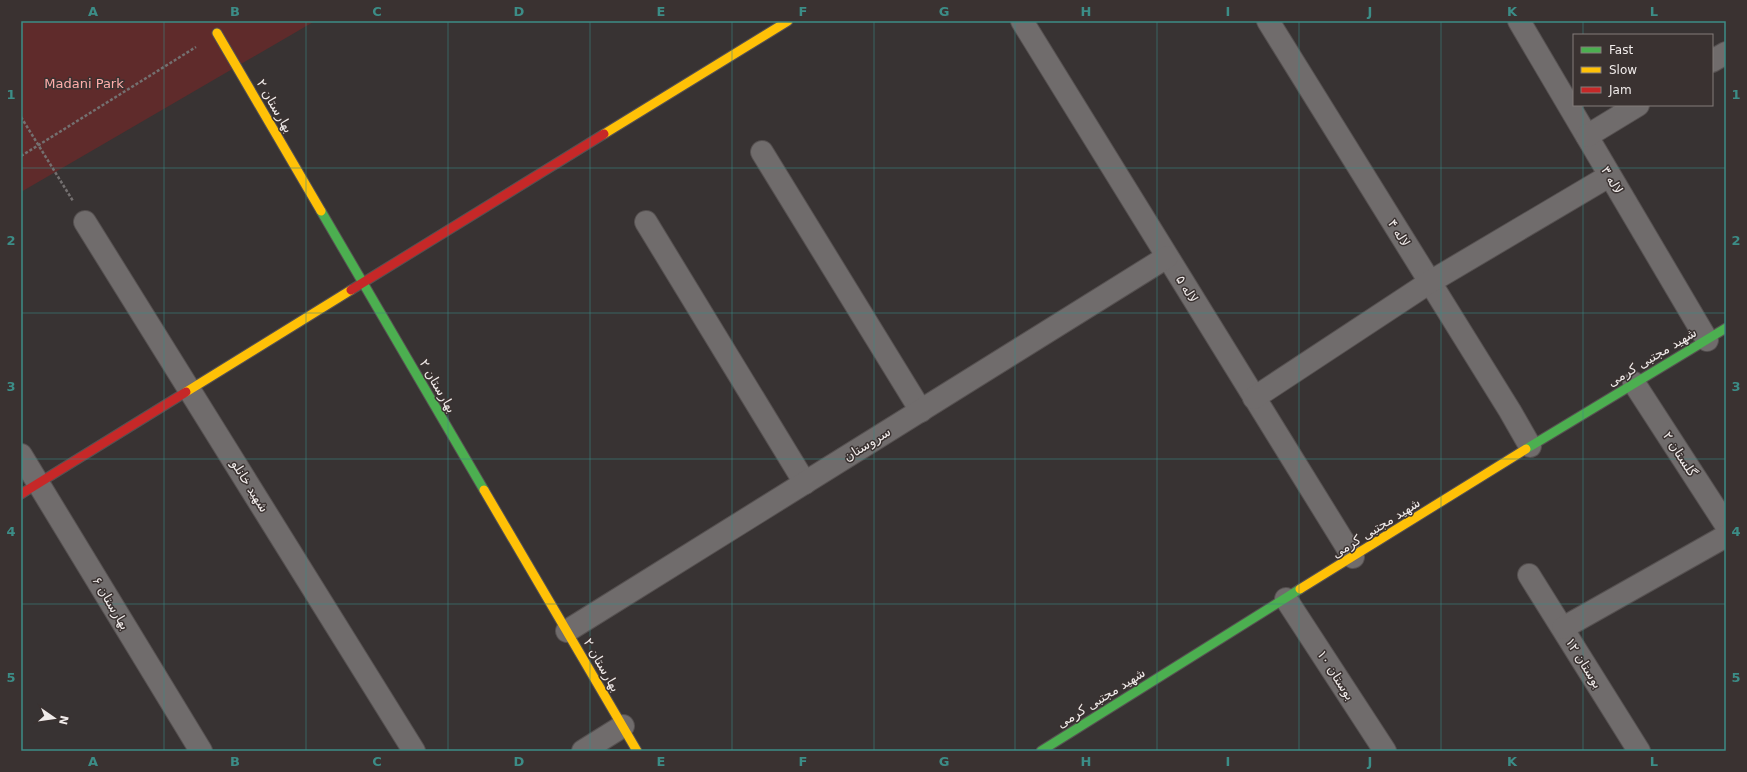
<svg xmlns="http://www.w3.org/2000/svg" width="1747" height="772" font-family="'DejaVu Sans','Noto Naskh Arabic',sans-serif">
<rect width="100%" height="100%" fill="#383333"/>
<!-- green -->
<path fill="#5f2b2b" d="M21,21H315L21,192Z"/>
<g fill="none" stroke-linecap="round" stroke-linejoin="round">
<!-- street casing -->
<g stroke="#565151" stroke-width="24">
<g id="street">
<path d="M1022,21L1353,557"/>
<path d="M1268,21L1510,411L1530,446"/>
<path d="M1519,21L1707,340"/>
<path d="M1712,61L1726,53"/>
<path d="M1587,136L1638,105"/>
<path d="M762,152L921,411"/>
<path d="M85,222L414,751"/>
<path d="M646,222L805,483"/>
<path d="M1634,383L1726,525"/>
<path d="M1254,398L1430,282L1609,176"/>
<path d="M21,455L201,751"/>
<path d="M1529,575L1639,751"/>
<path d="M1286,599L1385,751"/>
<path d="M1563,628L1726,536"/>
<path d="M567,631L1167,257"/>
<path d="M583,751L623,726"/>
</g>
</g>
<!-- fast casing -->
<g stroke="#565151" stroke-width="11">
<g id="fast">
<path d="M321,211L484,490"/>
<path d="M1526,449L1726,328"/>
<path d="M1041,751L1300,589"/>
</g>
</g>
<!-- slow casing -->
<g stroke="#565151" stroke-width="11">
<g id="slow">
<path d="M217,33L321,211"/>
<path d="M604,134L788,21"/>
<path d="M186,392L351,290"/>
<path d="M484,490L637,751"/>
<path d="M1300,589L1526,449"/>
</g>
</g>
<!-- jam casing -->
<g stroke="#565151" stroke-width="11">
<g id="jam">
<path d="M351,290L604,134"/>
<path d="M21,494L186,392"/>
</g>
</g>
<!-- path -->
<g stroke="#747070" stroke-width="2.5" stroke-dasharray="3 2" stroke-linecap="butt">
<path d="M21,117L73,201"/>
<path d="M21,156L196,47"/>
</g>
<!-- street -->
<use href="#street" stroke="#706c6c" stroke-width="22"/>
<!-- fast -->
<use href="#fast" stroke="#4caf50" stroke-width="9"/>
<!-- slow -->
<use href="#slow" stroke="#ffc107" stroke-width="9"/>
<!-- jam -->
<use href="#jam" stroke="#c62828" stroke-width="9"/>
</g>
<!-- grid -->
<path fill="none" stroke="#3c8d87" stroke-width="1" stroke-opacity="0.55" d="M164,21V751M306,21V751M448,21V751M590,21V751M732,21V751M874,21V751M1015,21V751M1157,21V751M1299,21V751M1441,21V751M1583,21V35M1583,105V751M21,168H1726M21,313H1726M21,459H1726M21,604H1726"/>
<g text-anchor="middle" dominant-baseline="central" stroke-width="3" stroke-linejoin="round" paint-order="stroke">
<!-- park labels -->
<g font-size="13" fill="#feadaa" stroke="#3a3231">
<text x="84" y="83">Madani Park</text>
</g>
<!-- street labels -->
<g font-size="13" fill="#f0ebea" stroke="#3a3231">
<text transform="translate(275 106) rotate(60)">بهارستان ۲</text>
<text transform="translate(1612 180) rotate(60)">لاله ۳</text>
<text transform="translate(1399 233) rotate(58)">لاله ۴</text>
<text transform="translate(1187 289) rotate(58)">لاله ۵</text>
<text transform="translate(1652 357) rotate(-31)">شهید مجتبی کرمی</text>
<text transform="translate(438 386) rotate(60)">بهارستان ۲</text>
<text transform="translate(867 444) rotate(-32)">سروستان</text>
<text transform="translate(1680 454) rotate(57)">گلستان ۲</text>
<text transform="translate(250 486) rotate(58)">شهید خانلو</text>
<text transform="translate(1376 528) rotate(-32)">شهید مجتبی کرمی</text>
<text transform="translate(111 603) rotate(59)">بهارستان ۶</text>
<text transform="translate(1584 663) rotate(58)">بوستان ۱۲</text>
<text transform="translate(602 665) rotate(60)">بهارستان ۲</text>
<text transform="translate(1336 675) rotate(57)">بوستان ۱۰</text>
<text transform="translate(1101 698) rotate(-32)">شهید مجتبی کرمی</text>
</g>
</g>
<!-- border -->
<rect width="1747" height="772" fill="none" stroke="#3a3231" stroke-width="44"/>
<!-- legend -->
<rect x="1573" y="34" width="140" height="72" fill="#3a3231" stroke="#837c7b"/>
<rect x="1581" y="47" width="20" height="6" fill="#4caf50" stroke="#837c7b"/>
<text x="1609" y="54" font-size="12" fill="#f0ebea">Fast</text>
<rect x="1581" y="67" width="20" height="6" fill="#ffc107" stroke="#837c7b"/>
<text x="1609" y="74" font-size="12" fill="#f0ebea">Slow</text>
<rect x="1581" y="87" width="20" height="6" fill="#c62828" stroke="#837c7b"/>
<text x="1609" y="94" font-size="12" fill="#f0ebea">Jam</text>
<!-- north arrow -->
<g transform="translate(54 718) rotate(103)" stroke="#3a3231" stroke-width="3" paint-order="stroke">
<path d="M0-3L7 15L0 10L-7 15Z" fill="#f0ebea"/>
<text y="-6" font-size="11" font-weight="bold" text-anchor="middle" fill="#f0ebea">N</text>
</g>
<rect x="22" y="22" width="1703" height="728" fill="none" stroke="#3c8d87" stroke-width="1.5"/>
<g font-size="13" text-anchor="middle" font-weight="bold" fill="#3c8d87">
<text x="93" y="16">A</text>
<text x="235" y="16">B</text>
<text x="377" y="16">C</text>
<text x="519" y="16">D</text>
<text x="661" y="16">E</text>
<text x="803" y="16">F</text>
<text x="944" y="16">G</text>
<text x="1086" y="16">H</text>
<text x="1228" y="16">I</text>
<text x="1370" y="16">J</text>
<text x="1512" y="16">K</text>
<text x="1654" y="16">L</text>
<text x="11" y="99">1</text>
<text x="1736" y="99">1</text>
<text x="11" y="245">2</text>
<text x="1736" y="245">2</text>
<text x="11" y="391">3</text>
<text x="1736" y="391">3</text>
<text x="11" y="536">4</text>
<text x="1736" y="536">4</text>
<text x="11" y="682">5</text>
<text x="1736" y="682">5</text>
<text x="93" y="766">A</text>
<text x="235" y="766">B</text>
<text x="377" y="766">C</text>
<text x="519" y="766">D</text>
<text x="661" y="766">E</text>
<text x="803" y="766">F</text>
<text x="944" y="766">G</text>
<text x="1086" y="766">H</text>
<text x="1228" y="766">I</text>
<text x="1370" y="766">J</text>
<text x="1512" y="766">K</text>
<text x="1654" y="766">L</text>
</g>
</svg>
